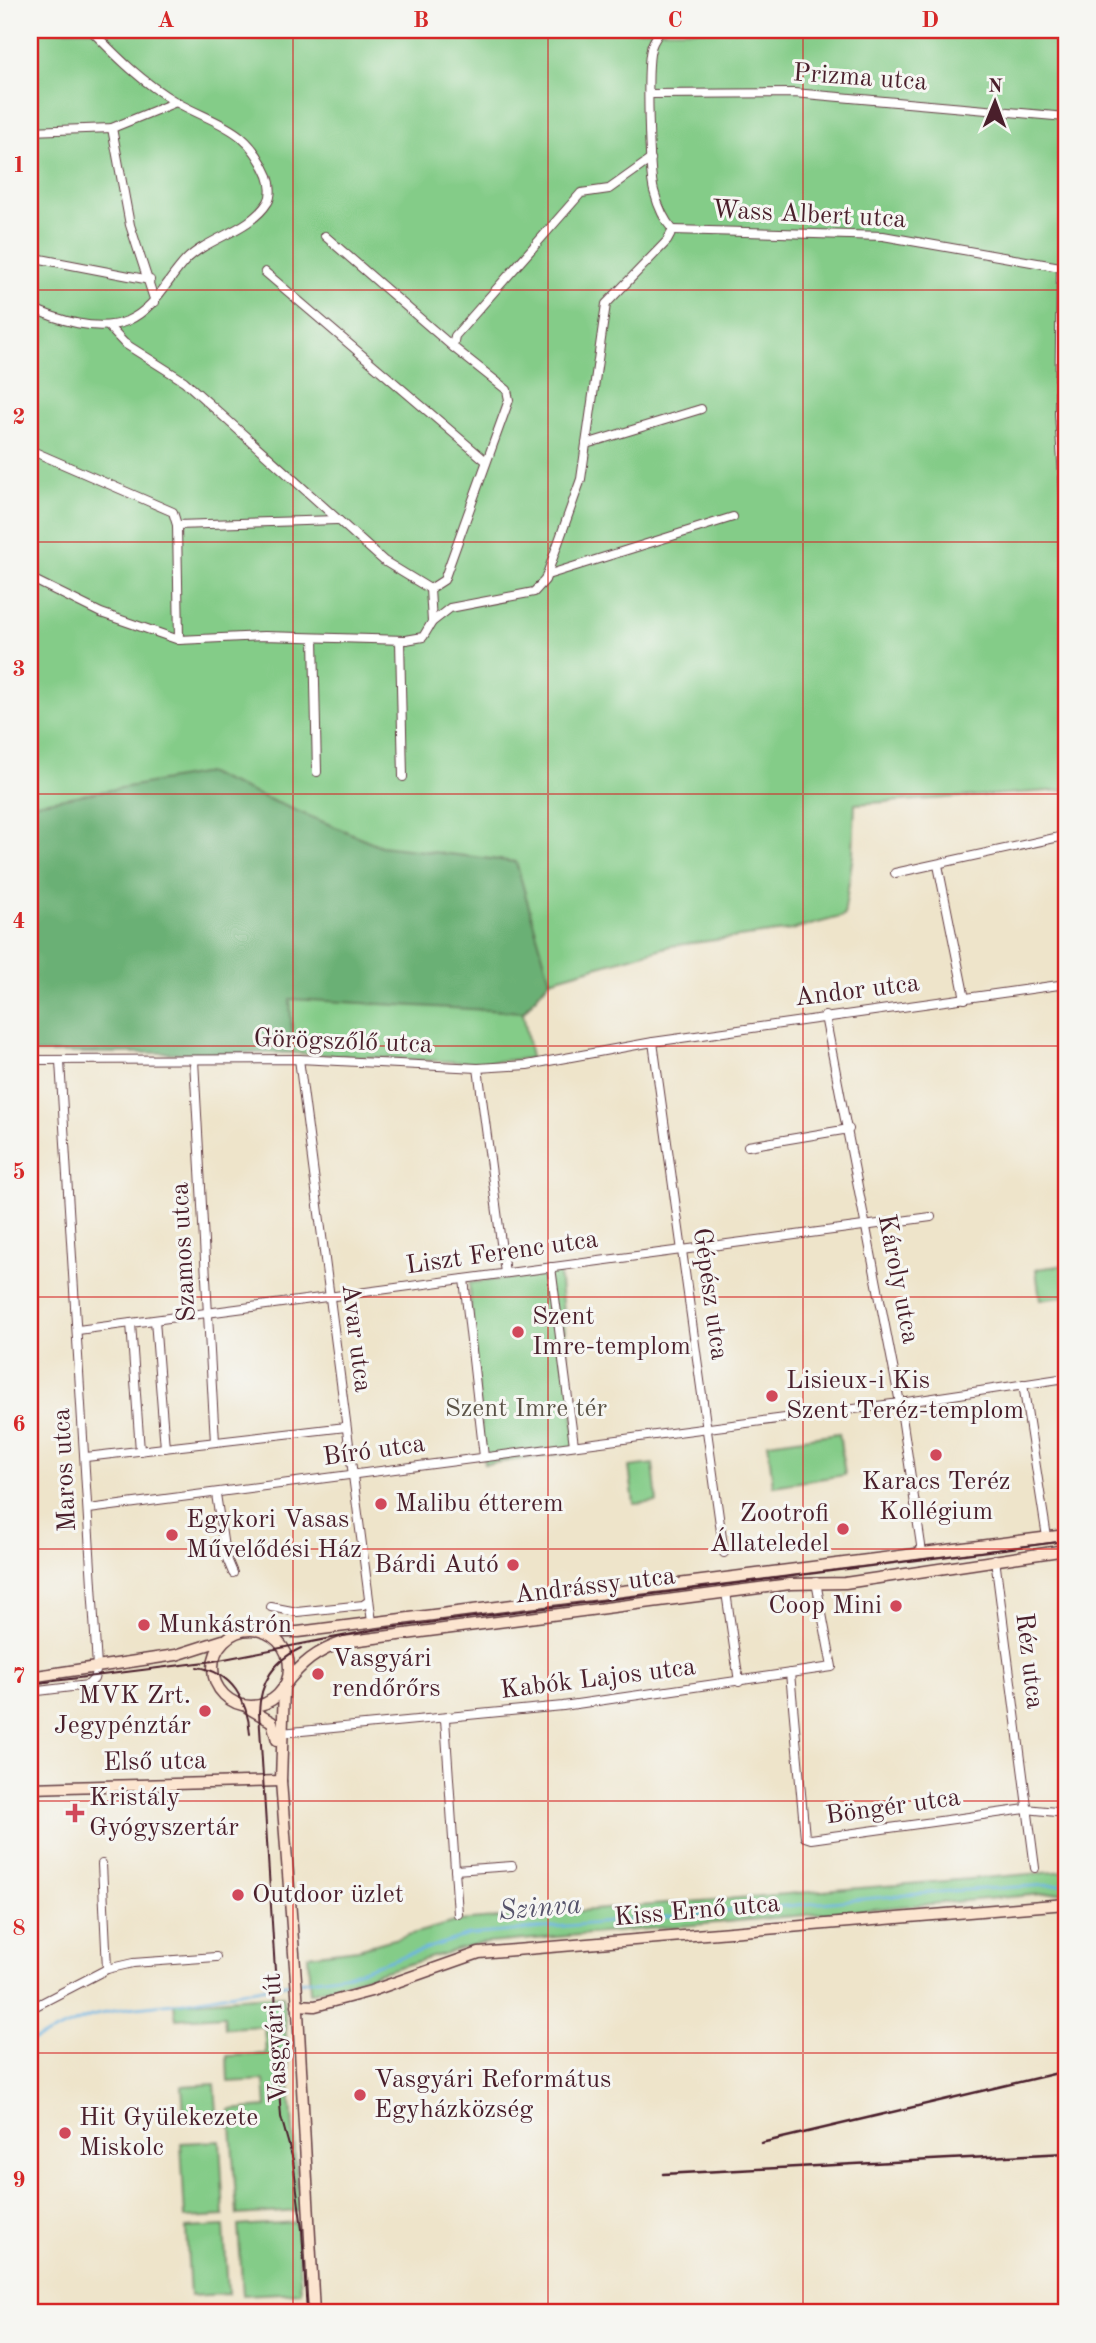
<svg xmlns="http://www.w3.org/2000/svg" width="1096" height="2343" font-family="'Old Standard TT',serif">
<rect width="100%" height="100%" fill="#f6f6f2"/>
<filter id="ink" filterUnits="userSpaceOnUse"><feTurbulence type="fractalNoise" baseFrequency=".0143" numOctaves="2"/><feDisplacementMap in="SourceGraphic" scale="14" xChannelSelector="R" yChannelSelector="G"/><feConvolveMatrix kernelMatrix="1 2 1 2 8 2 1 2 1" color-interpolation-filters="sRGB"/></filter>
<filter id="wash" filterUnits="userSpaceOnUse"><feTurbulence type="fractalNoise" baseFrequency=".00686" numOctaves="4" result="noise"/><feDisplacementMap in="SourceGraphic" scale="28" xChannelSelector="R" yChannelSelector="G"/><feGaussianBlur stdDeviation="1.57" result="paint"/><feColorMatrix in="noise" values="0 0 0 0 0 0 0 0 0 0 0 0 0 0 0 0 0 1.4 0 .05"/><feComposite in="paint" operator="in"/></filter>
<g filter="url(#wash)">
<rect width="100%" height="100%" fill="#eee4ca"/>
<!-- green -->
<g fill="#84cc88" stroke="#67765a" stroke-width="2">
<path d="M30,30H1066V790L855,804L853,854L844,916L792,930L670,946L550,980L523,1012L531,1058L478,1063L293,1053H30Z"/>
<path d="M1066,1265V1296L1040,1300L1036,1269Z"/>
<path d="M559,1272L577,1452L484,1464L469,1283Z"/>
<path d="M839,1433L845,1475L773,1486L768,1443Z"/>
<path d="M653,1464L657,1502L634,1504L629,1467Z"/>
<path d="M1066,1871V1892L477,1944L310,1993L308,1955L358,1949L458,1921Z"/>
<path d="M283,1995L299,2211L237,2215L230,2110L266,2107L264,2080L228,2082L227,2056L266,2054L264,2026L225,2028L224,2016L176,2019L174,2003Z"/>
<path d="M215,2084L217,2112L184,2114L182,2086Z"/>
<path d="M220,2141L224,2216L185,2218L181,2143Z"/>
<path d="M296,2222L301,2292L243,2295L238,2226Z"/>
<path d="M224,2226L228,2294L190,2296L186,2228Z"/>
</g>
<!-- forest -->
<path fill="#6bb074" stroke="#5a6850" stroke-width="2" d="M206,773L381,846L516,862L550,980L523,1012L290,999L293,1053H30V804Z"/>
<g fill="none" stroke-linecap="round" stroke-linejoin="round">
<!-- stream -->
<g stroke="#6cb4e3" stroke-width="2.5">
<path d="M298,1982L349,1974L468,1935L950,1891L1066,1884"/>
<path d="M30,2042L91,2016L127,2008L183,2002L291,1983"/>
</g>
</g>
</g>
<g filter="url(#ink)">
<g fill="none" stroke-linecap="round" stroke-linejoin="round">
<!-- street casing -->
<g stroke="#633d43" stroke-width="10">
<g id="street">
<path d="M661,30C657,36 652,42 651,49C646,67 649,172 654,191C658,206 663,219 673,230"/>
<path d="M650,94L794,93L1066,117"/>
<path d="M112,128L130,225L155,302"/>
<path d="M30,131L112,128L176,102"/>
<path d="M673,230L883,236L1066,268"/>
<path d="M325,236L453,347"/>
<path d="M30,257L150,280"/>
<path d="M1061,268L1059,413L1066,527"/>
<path d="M265,272L486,461"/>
<path d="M30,307C57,320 98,333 127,321C156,308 166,281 186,260C209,237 250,231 268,202C272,195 271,184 268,176C247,126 217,125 176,102C143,83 117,57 91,30"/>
<path d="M108,326L124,343L184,381L384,561L430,589L444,580L509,400L507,390L453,347L455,336L581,193L609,189L651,159"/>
<path d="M586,444L701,409"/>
<path d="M30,450L173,512L177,525L179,640"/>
<path d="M177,525L337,520"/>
<path d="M547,575L733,517"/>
<path d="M30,578L101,613L179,640L264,636L406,640L423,637L432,622L430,589"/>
<path d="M432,622L450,608L534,592L545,580L581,479L606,304L667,241L673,230"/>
<path d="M314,638L317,772"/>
<path d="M400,640L403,777"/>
<path d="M938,865L965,999"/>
<path d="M895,873L1064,836"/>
<path d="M825,1016L900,1403L922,1552"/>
<path d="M653,1042L724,1553"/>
<path d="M299,1059L372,1622"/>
<path d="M30,1060L299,1059L478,1068L527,1065L653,1042L1066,984"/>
<path d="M194,1060L215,1442"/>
<path d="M478,1068L505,1273"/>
<path d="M748,1146L849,1129"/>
<path d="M551,1267L574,1445"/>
<path d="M464,1279L484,1457"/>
<path d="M155,1320L165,1448"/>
<path d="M131,1323L140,1451"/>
<path d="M78,1330L931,1217"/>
<path d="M1023,1384L1047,1537"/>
<path d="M86,1457L346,1427"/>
<path d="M216,1494L225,1554L233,1573"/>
<path d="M89,1509L900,1403L1066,1378"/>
<path d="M995,1559L1035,1868"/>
<path d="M726,1592L739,1682"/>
<path d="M271,1607L297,1612L363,1605L369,1601"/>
<path d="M790,1673L805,1837L811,1839L1026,1809L1066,1813"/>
<path d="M30,1692L88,1685L94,1679L97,1667L60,1061"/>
<path d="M445,1719L458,1914"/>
<path d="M281,1733L563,1706L832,1667L816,1582"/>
<path d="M102,1864L107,1969"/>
<path d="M455,1870L512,1866"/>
<path d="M30,2009L107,1969L133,1963L216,1957"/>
</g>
</g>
<!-- secondary casing -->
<g stroke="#633d43" stroke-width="13">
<g id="secondary">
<circle cx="251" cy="1668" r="38"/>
<path d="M264,1632H298L1066,1535"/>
<path d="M30,1677L176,1655L223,1640"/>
<path d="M284,1686C302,1663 316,1651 344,1642L790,1584L845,1583L1066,1550"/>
<path d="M284,1686L281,1781L297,1993L314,2313"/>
<path d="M248,1708L272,1722L277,1740"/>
<path d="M30,1788L281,1781"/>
<path d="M297,2005L315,2006L371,1991L479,1953L1066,1904"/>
</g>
</g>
<!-- street -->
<use href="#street" stroke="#fff" stroke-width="8"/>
<!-- secondary -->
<use href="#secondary" stroke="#fce5d0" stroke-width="10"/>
<!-- tram -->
<g stroke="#4a1f2b" stroke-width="2">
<path d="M301,1648C274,1660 260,1683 259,1712L275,1971L276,2046L281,2117L293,2160L302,2229L307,2313"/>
<path d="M197,1667C232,1672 248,1701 250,1734"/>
<path d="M30,1684L214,1661L373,1630L1066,1541"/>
</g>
<!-- rail -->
<g stroke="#4a1f2b" stroke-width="2.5">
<path d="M761,2143L1066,2071"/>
<path d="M663,2174L1066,2153"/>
</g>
</g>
</g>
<!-- grid -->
<path fill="none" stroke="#d62828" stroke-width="2" stroke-opacity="0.55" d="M293,30V2313M548,30V2313M803,30V2313M30,290H1066M30,542H1066M30,794H1066M30,1046H1066M30,1297H1066M30,1549H1066M30,1801H1066M30,2053H1066"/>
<!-- markers -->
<g fill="#d1495b" stroke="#f6f6f2" stroke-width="2.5">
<circle cx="518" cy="1332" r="7"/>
<circle cx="772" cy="1396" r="7"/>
<circle cx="936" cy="1455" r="7"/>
<circle cx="381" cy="1504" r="7"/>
<circle cx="843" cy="1529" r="7"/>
<circle cx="172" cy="1535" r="7"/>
<circle cx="513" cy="1565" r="7"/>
<circle cx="896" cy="1606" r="7"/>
<circle cx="144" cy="1625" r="7"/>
<circle cx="318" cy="1674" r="7"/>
<circle cx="205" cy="1711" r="7"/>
<path d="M71.5 1802.5h7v7h7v7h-7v7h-7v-7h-7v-7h7z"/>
<circle cx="238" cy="1895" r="7"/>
<circle cx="360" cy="2095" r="7"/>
<circle cx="65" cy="2133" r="7"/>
</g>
<g text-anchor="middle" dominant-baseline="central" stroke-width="6" stroke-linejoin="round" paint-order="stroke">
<!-- street labels -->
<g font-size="26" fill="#4a1f2b" stroke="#f6f6f2">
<text transform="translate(860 78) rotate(4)">Prizma utca</text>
<text transform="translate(809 215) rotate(3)">Wass Albert utca</text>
<text transform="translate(857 991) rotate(-7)">Andor utca</text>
<text transform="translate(343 1042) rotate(2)">Görögszőlő utca</text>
<text transform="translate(184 1252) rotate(-93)">Szamos utca</text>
<text transform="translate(502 1253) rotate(-8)">Liszt Ferenc utca</text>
<text transform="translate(898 1279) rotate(79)">Károly utca</text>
<text transform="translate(710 1294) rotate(82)">Gépész utca</text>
<text transform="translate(356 1338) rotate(83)">Avar utca</text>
<text transform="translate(374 1451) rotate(-8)">Bíró utca</text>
<text transform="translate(65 1470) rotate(-93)">Maros utca</text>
<text transform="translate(595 1586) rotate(-7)">Andrássy utca</text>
<text transform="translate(1029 1661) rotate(83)">Réz utca</text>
<text transform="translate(598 1679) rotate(-7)">Kabók Lajos utca</text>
<text transform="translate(155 1762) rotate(-1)">Első utca</text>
<text transform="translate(893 1807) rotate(-8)">Böngér utca</text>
<text transform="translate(697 1911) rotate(-5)">Kiss Ernő utca</text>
<text transform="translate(276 2038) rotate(-93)">Vasgyári út</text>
</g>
<!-- poi labels -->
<g font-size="26" fill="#4a1f2b" stroke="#f6f6f2" text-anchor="start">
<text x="532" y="1317">Szent<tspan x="532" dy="30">Imre-templom</tspan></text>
<text x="786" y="1381">Lisieux-i Kis<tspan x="786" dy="30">Szent Teréz-templom</tspan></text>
<text x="936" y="1482" text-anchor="middle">Karacs Teréz<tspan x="936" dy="30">Kollégium</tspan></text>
<text x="395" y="1504">Malibu étterem</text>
<text x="829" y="1514" text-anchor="end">Zootrofi<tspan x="829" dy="30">Állateledel</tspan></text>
<text x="186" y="1520">Egykori Vasas<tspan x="186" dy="30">Művelődési Ház</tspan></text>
<text x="499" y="1565" text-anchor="end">Bárdi Autó</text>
<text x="882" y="1606" text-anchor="end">Coop Mini</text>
<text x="158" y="1625">Munkástrón</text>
<text x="332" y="1659">Vasgyári<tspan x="332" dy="30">rendőrőrs</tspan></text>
<text x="191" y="1696" text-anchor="end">MVK Zrt.<tspan x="191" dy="30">Jegypénztár</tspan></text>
<text x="89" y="1798">Kristály<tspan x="89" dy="30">Gyógyszertár</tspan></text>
<text x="252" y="1895">Outdoor üzlet</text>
<text x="374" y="2080">Vasgyári Református<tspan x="374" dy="30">Egyházközség</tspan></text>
<text x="79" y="2118">Hit Gyülekezete<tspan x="79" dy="30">Miskolc</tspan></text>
</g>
<!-- park labels -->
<g font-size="26" fill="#5b5347" stroke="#f6f6f2">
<text x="526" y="1409">Szent Imre tér</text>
</g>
<!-- water labels -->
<g font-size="28" font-style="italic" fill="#56536b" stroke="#f6f6f2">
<text transform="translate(540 1909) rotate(-5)">Szinva</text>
</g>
</g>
<!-- margin -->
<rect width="1096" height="2343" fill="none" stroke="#f6f6f2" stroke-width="77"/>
<!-- north arrow -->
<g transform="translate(995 102) rotate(1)" stroke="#f6f6f2" stroke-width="5" paint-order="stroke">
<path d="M0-5L12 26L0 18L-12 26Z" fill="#4a1f2b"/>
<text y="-10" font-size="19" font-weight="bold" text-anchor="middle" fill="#4a1f2b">N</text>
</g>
<rect x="38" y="38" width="1020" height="2266" fill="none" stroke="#d62828" stroke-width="2.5"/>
<g font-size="23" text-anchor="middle" font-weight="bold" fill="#d62828">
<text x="166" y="27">A</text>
<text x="421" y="27">B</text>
<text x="675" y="27">C</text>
<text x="930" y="27">D</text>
<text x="19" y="172">1</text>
<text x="19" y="424">2</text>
<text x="19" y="676">3</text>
<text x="19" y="928">4</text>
<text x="19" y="1179">5</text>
<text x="19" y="1431">6</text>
<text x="19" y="1683">7</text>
<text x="19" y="1935">8</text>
<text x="19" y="2187">9</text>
</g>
</svg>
